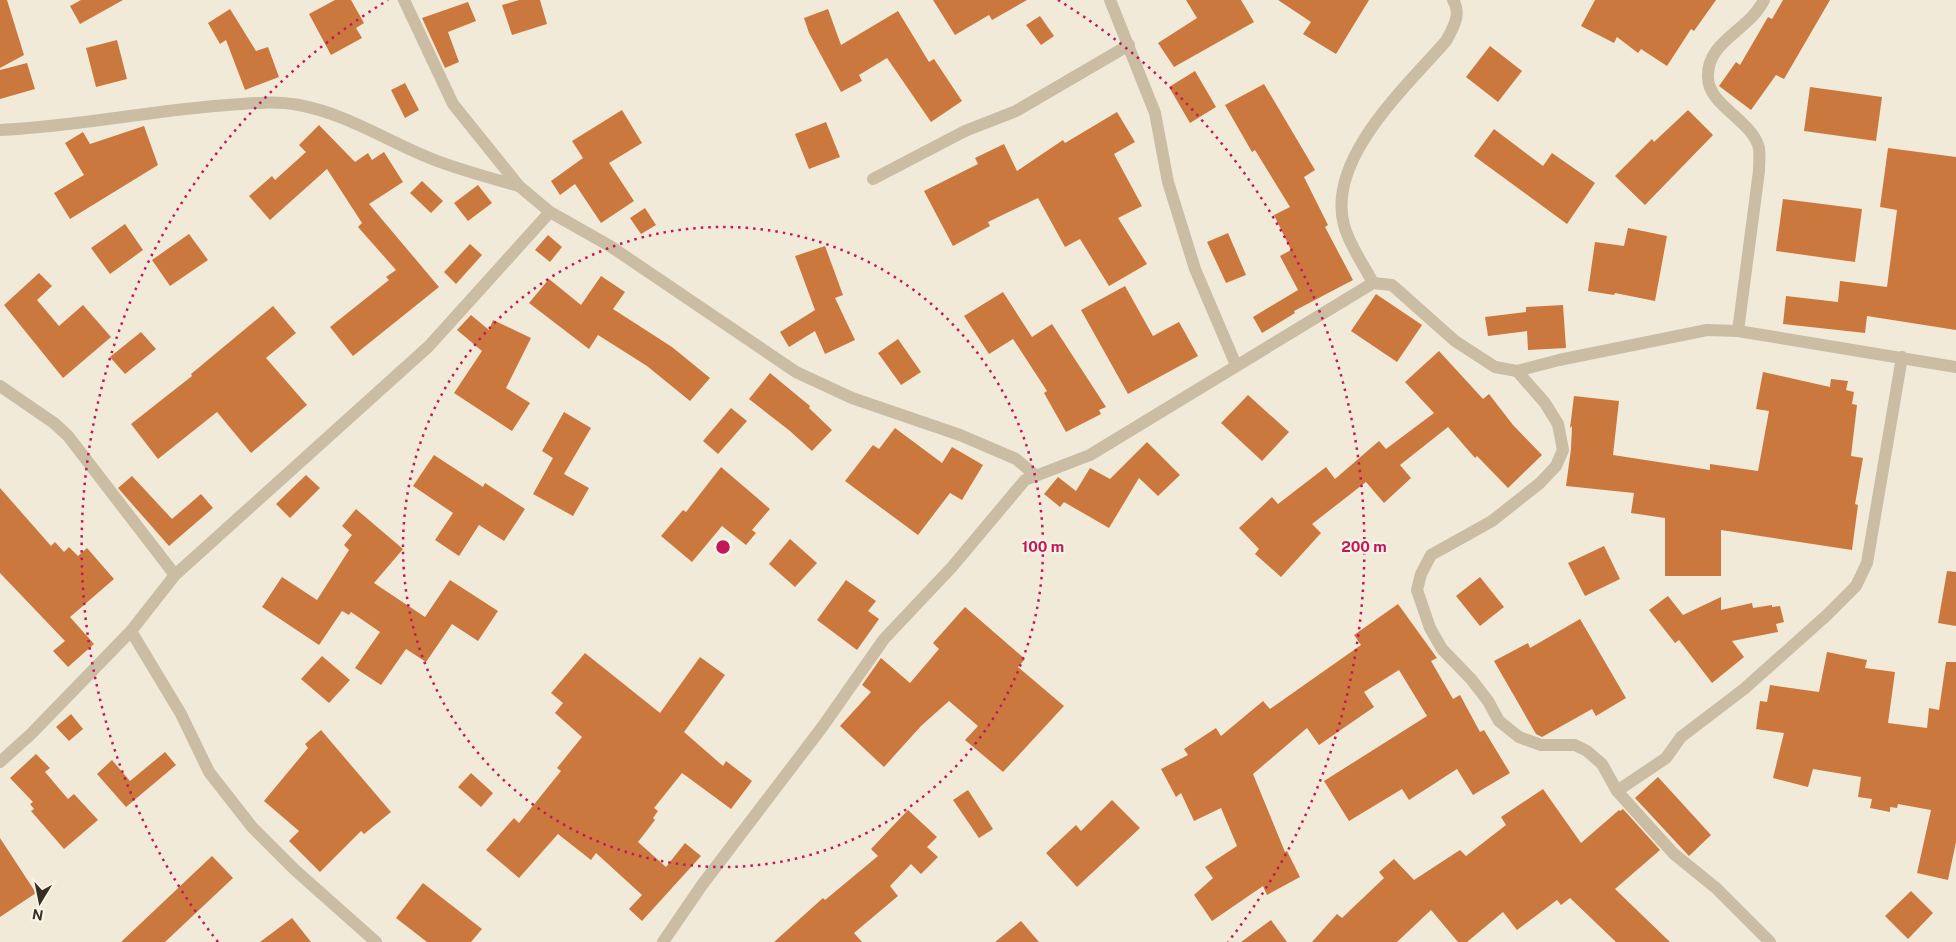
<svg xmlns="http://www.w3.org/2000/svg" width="1956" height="942" font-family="'Public Sans',sans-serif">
<rect width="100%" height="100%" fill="#f2ead9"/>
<!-- building -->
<g fill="#cb783e">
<path d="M0,0H7L24,55L0,68Z"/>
<path d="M81,0H123L80,24L70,6Z"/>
<path d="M335,0H351L364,23L356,28L362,38L331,55L309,14Z"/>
<path d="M519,0H540L547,24L512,35L502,5Z"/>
<path d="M933,0H1027L992,20L989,15L955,35Z"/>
<path d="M1186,0H1241L1254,22L1174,67L1158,43L1197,18Z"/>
<path d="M1278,0H1369L1336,54L1303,34L1311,22Z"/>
<path d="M1595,0H1716L1694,31L1691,29L1667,66L1641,49L1638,53L1617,37L1614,43L1581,26Z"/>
<path d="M1783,0H1830L1784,79L1776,75L1751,110L1719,86L1736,62L1740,65L1768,17L1772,19Z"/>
<path d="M468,2L476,21L448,32L459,62L445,68L422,18Z"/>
<path d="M230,9L256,51L268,47L279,77L245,90L226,40L220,44L208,23Z"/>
<path d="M828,9L841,45L898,11L929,62L934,59L962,101L931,122L887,58L859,75L862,81L841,92L809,33L804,18Z"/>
<path d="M1040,16L1054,36L1041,45L1026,25Z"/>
<path d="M117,40L127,79L96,87L86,48Z"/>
<path d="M1490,46L1522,71L1498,102L1466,77Z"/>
<path d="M27,63L35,89L0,99V70Z"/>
<path d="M1195,71L1216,107L1190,123L1169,87Z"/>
<path d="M405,83L419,110L405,118L391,90Z"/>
<path d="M1264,84L1315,170L1304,177L1328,225L1325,227L1353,280L1294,311L1295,313L1262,333L1253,317L1298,290L1280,256L1291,250L1274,215L1290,207L1255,150L1252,152L1225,105Z"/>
<path d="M1810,87L1882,97L1876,141L1804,131Z"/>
<path d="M622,110L642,143L609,163L634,201L601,223L575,184L560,195L551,181L583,158L572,141Z"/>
<path d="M1688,110L1713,135L1645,205L1615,176L1652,139L1654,142Z"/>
<path d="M1117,112L1135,142L1114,154L1142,206L1118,218L1147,264L1109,286L1080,239L1065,247L1038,198L988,222L990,226L953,246L924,191L978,164L975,158L1004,144L1017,171L1063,140L1065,143Z"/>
<path d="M826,122L840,157L809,169L795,134Z"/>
<path d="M319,125L355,162L368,153L372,160L384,152L403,182L369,204L439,287L353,356L330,327L389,280L386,277L396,270L358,227L362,223L327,169L270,220L249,196L272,176L275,180L306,152L299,145Z"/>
<path d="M144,126L158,165L70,219L54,193L84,175L65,143L83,132L90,144Z"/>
<path d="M1494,129L1543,166L1552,153L1595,183L1567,224L1474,156Z"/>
<path d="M1888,148L1956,157V330L1867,316L1865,333L1783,324L1786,296L1838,302L1840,281L1887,287L1897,210L1880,207Z"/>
<path d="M422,181L443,201L431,213L410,193Z"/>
<path d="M478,185L492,203L468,221L454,203Z"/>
<path d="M1783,199L1862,209L1855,262L1776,251Z"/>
<path d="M645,208L656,225L641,234L630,218Z"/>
<path d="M125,224L143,250L110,274L91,248Z"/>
<path d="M1628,228L1667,236L1655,301L1615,293L1614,295L1588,291L1595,242L1624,246Z"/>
<path d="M1228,233L1246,275L1226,283L1207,242Z"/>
<path d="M189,234L208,260L170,286L152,260Z"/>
<path d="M548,235L562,247L550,262L535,250Z"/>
<path d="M470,244L482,255L456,284L444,272Z"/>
<path d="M825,246L843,295L835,298L855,340L825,354L815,331L789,347L780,332L815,310L795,256Z"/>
<path d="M39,273L52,286L37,300L59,326L83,305L111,337L63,378L4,305Z"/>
<path d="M601,276L625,292L613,309L672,347L710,378L690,401L647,366L598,335L589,349L529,303L549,279L581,305Z"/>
<path d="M1125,286L1153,336L1179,322L1198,356L1128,394L1081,310Z"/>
<path d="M1003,292L1032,337L1052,324L1106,407L1099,410L1101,414L1066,432L1044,393L1047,391L1013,339L989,354L964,316Z"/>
<path d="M1376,294L1422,325L1397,362L1351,331Z"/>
<path d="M1563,305L1566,348L1528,350L1527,331L1488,336L1485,317L1526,312V307Z"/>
<path d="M273,306L296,333L266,358L307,405L251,453L217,412L158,459L131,424L192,376L191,374Z"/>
<path d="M471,315L489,330L493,320L531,338L506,388L530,403L512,431L454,393L482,351L457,330Z"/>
<path d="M141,332L156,349L125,374L110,357Z"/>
<path d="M898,339L921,372L901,385L878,353Z"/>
<path d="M1439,351L1483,399L1489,394L1513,425L1542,455L1508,488L1477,456L1475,458L1448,427L1400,465L1411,478L1384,503L1366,482L1312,524L1321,533L1281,577L1255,554L1259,549L1239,528L1272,497L1278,504L1326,467L1335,479L1379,441L1386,449L1434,413L1405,382Z"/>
<path d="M1763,372L1830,387L1831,379L1848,381L1846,390L1854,392L1852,404L1857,405L1851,456L1863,458L1855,504L1858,505L1852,550L1721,530V576H1665V518L1631,513L1634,493L1566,486L1571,449L1572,426L1570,428L1574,396L1619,401L1613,455L1710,470V464L1758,471L1769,411L1756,409Z"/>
<path d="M770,373L810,406L809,408L832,430L812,451L790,431L749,399Z"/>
<path d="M1248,395L1289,432L1262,461L1221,423Z"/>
<path d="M731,408L747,421L718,454L703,441Z"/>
<path d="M564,412L591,428L564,474L589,488L573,516L533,494L553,458L542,451Z"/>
<path d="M895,428L942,463L952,447L983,465L962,500L950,493L918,535L845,481L873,445L879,449Z"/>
<path d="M1147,442L1180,475L1158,496L1139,478L1109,528L1064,502L1060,507L1044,494L1058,477L1076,491L1090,468L1110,479Z"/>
<path d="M434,455L483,487L485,483L525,509L504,541L479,525L459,556L435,540L453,513L413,486Z"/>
<path d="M721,467L770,509L752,530L756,533L746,545L722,526L692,562L661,536L683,510L686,512Z"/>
<path d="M306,475L320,488L290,518L276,504Z"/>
<path d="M132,476L172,519L201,494L213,508L169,546L118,488Z"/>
<path d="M0,488L51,546L55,542L64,552L69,547L78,556L87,548L114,579L70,617L94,644L68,667L53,651L65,641L0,573Z"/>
<path d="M356,509L403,549L374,583L425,617L450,580L498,611L478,641L452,624L426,662L406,649L381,685L355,668L380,632L351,612L349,615L342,611L319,645L262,607L282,577L317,600L349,550L344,545L352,535L342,526Z"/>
<path d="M790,539L817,563L795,587L769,564Z"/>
<path d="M1604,546L1620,579L1585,596L1568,563Z"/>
<path d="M1947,571L1956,572V626L1938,623Z"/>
<path d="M1480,577L1504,607L1480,626L1456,596Z"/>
<path d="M846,580L876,601L868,611L879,619L857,650L817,620Z"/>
<path d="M1668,596L1683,615L1721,597V610L1752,603L1753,608L1772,605V607L1780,606L1784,622L1776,624L1778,632L1732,641L1744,657L1712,683L1679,640L1675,643L1649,610Z"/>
<path d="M1398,604L1437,658L1431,661L1453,699L1460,695L1480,732L1484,730L1510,773L1473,795L1457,769L1409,800L1402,789L1349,821L1324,781L1427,716L1399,670L1364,692L1374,707L1319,745L1307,728L1253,774L1285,852L1287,851L1300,877L1267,895L1263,886L1212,921L1194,895L1213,878L1205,867L1237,846L1221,808L1194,821L1181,793L1176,797L1161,769L1188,755L1184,749L1216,728L1221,736L1263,701L1270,709L1361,645L1354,635Z"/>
<path d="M965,607L1025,659L1018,667L1064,706L1003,772L965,740L978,726L949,701L921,726L884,767L840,726L871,692L862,685L881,658L910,683L939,649L933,643Z"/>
<path d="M1580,619L1626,698L1596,716L1592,709L1542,737L1536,734L1494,661L1528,643L1530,648Z"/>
<path d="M1827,652L1867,660L1865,668L1895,672L1888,723L1927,728L1929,708L1939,710L1946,662H1956V842L1948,880L1917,873L1931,810L1898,804L1897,808L1890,807V812L1870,808L1872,799L1858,797L1861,777L1813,769L1808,787L1773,778L1784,733L1756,729L1760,701L1767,702L1770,685L1819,692Z"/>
<path d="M585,653L660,713L700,657L725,675L684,732L723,766L726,761L752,781L731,809L682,773L654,808L658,811L653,818L655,820L638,842L666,867L685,843L701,856L642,921L629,909L642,895L596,853L591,860L558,834L519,878L486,850L514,818L519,823L561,771L557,768L582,737L555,713L563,703L551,693Z"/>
<path d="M322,656L350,680L329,703L301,679Z"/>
<path d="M71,714L83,729L69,741L56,727Z"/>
<path d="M321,730L391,812L364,834L361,831L320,872L289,841L299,831L264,801L308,748L305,744Z"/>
<path d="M165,752L176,765L126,807L97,774L112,760L130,781Z"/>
<path d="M36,754L50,768L45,772L68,799L74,794L98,820L64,849L31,811L34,809L30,804L33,802L10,778Z"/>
<path d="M471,773L493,793L481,807L458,787Z"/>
<path d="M1658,777L1711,835L1689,856L1635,798Z"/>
<path d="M1543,789L1581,843L1619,810L1620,811L1623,809L1660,850L1615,889L1670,942H1616L1570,898L1561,905L1557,900L1517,930L1503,912L1467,942H1458L1431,910L1397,942H1312L1337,914L1342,918L1384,878L1379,872L1394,859L1414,880L1460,850L1466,856L1506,825L1501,817Z"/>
<path d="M968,790L993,829L979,838L953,800Z"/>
<path d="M1112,800L1140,828L1077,887L1046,853L1076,825L1081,831Z"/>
<path d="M908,810L937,837L927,847L938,857L921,874L911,864L890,886L898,896L854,933L862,942H774L823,898L825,900L878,856L871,849Z"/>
<path d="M0,838L36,893L0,917Z"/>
<path d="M212,856L233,878L165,942H121Z"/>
<path d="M423,883L482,929L471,942H427L396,918Z"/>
<path d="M1911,891L1933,913L1908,939L1885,916Z"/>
<path d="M292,918L311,942H260Z"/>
<path d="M1271,920L1287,942H1241Z"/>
<path d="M1021,921L1039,942H995Z"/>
</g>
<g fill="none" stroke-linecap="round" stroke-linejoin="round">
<!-- minor -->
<g stroke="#cbbca4" stroke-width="12">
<path d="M404,0L453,104L519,186L550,212L610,246L796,372L852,398L960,435L1016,459L1035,475"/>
<path d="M1110,0L1155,113L1168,182L1195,269L1236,365"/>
<path d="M0,130C72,127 143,112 215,106C243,104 271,100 299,105C347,114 387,141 432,159C460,170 490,178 519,186"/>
<path d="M873,179L965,131L1016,111L1129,45"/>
<path d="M1373,283C1364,265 1349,245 1344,225C1326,159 1407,86 1446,41C1453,28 1462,14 1453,0"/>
<path d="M1738,331L1759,171C1759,164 1760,155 1759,148C1752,120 1709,106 1708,78C1706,41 1748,32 1764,0"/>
<path d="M1517,371L1545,403L1558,424L1563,450L1556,466L1540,483L1492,521L1431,555L1421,574L1417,590L1430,628L1442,649L1471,679L1488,701L1499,721L1519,737L1541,745H1575L1587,751L1602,764L1617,791L1674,854L1716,888L1770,942"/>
<path d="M0,386L54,423L68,436L175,575"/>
<path d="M131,631L181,714L209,772L252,827L295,870L376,942"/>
<path d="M0,762L31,734L131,631L175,575L429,346L550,212"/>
<path d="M1617,791L1666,758L1681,737L1744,689L1827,615L1856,586L1867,563L1902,357"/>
<path d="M663,942L702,885L823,726L884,639L952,567L1025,480L1090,455L1373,283L1392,285L1455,341L1495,367L1517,371L1559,360L1707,330L1738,331L1956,367"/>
</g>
</g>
<!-- distance rings -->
<g fill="none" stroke="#c2185b" stroke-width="2.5" stroke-dasharray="2.5 5">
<circle cx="723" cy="547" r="320"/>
<path d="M218 942A641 641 0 0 1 388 0M1058 0A641 641 0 0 1 1228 942"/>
</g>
<circle cx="723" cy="547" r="8" fill="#c2185b" stroke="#faf4e5" stroke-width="2.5"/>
<g font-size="15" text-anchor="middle" font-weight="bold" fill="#c2185b" stroke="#faf4e5" stroke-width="4" stroke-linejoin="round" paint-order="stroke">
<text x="1043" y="552">100 m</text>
<text x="1364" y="552">200 m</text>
</g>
<!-- north arrow -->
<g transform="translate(40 902) rotate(190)" stroke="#faf4e5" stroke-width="4" paint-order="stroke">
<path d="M0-4L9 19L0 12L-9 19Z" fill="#362e26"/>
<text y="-8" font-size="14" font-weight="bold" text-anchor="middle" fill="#362e26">N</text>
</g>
</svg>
